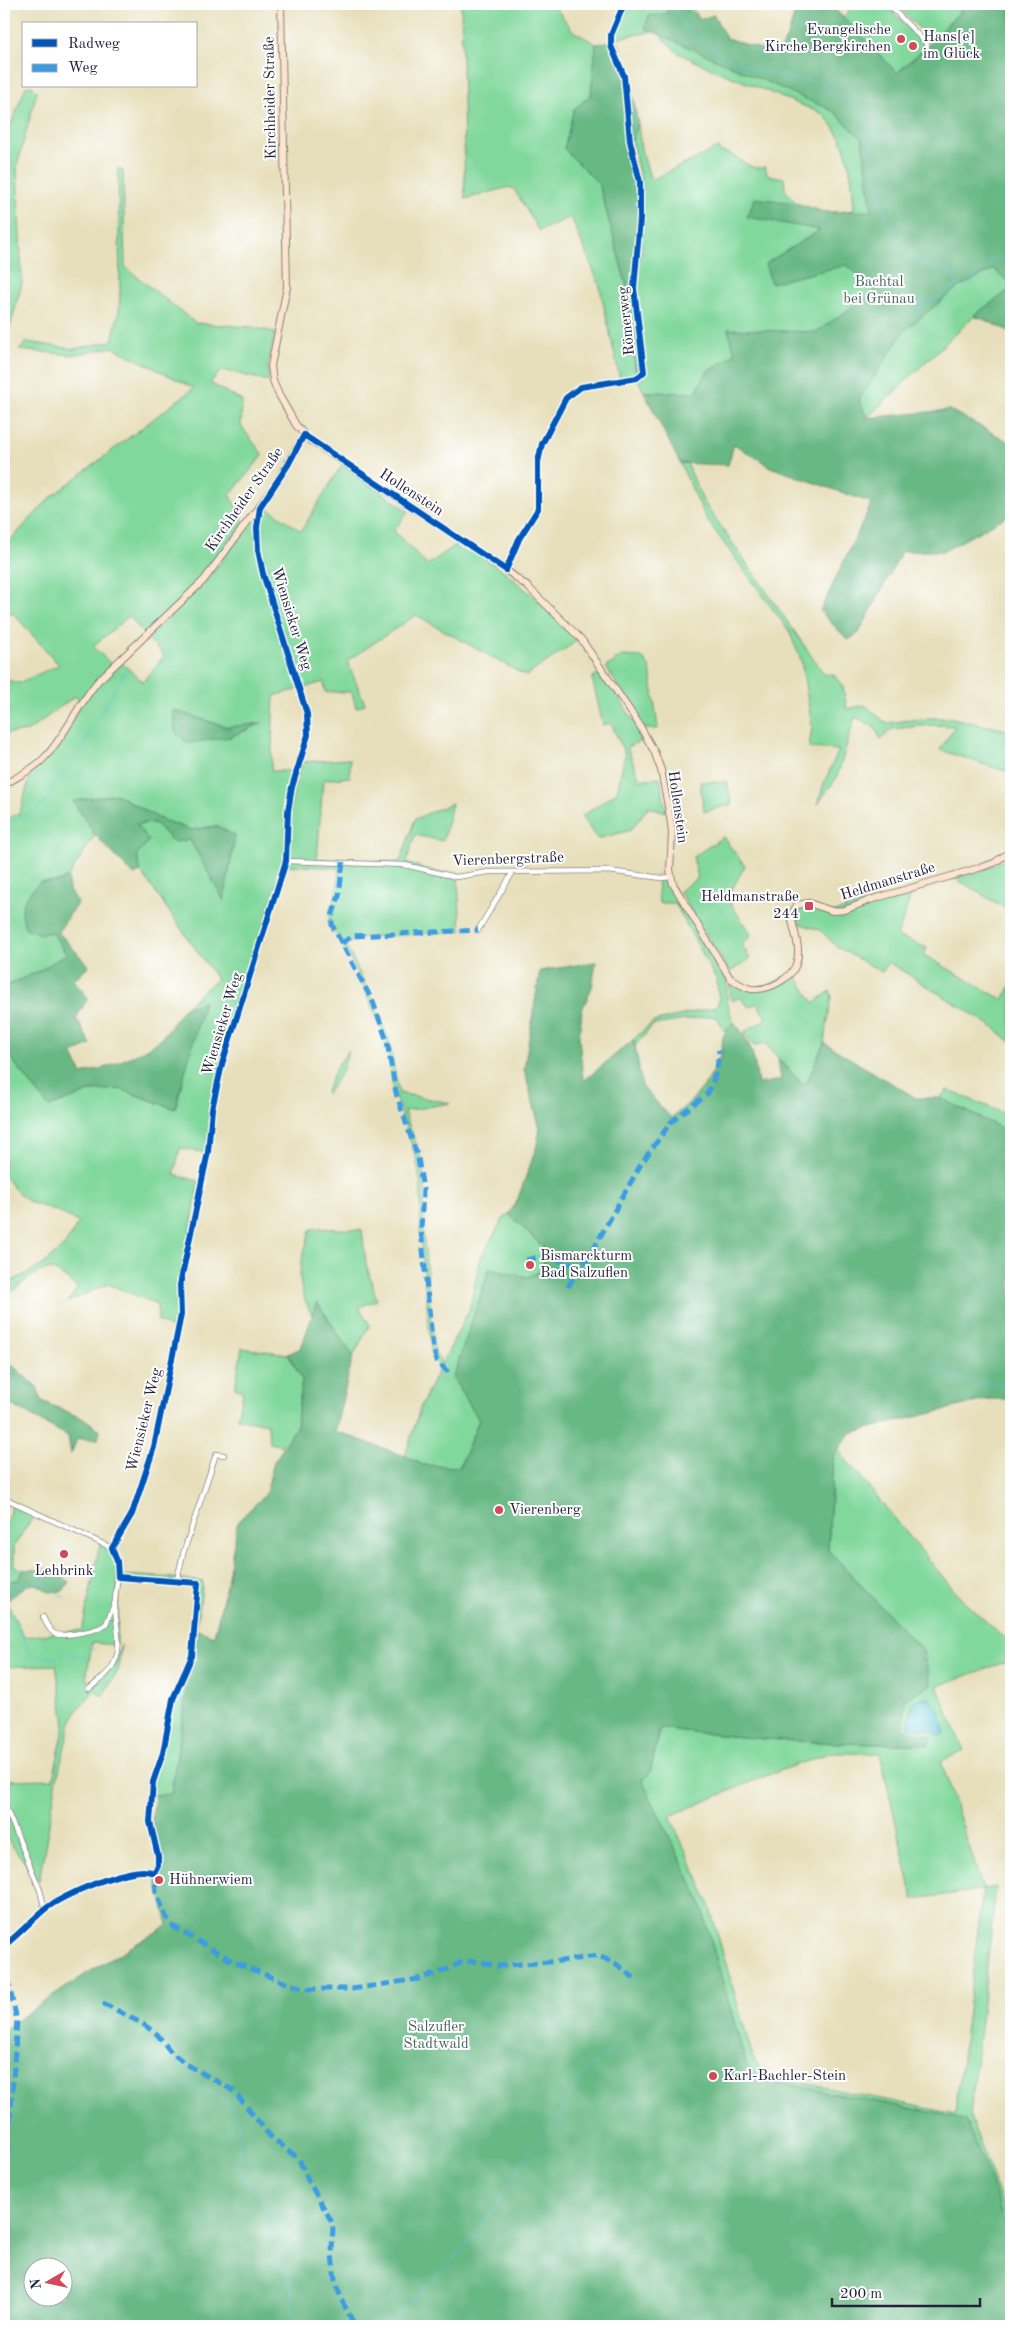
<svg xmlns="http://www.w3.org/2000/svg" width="1015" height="2330" font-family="'Old Standard TT',serif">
<rect width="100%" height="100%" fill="#fff"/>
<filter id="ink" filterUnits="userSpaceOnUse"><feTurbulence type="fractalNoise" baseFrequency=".02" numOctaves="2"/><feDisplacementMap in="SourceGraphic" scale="10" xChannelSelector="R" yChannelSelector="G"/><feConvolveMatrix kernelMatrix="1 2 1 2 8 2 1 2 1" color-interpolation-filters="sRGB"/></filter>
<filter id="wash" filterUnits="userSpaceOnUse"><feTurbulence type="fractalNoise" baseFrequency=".0096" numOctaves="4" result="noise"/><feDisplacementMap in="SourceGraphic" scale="20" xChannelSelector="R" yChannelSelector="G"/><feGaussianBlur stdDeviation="1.12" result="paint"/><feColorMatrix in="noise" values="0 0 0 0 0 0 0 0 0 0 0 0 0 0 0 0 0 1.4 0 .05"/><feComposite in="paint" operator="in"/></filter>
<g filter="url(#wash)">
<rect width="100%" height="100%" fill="#e7dfbb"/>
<!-- green -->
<g fill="#81d89c" stroke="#527d6c" fill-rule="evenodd">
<path d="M461,4H553L573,31L596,44L591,95L574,109L564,149L599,184L628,291L636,377L620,379L599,284L571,217L539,231L514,189L509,187L465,199Z"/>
<path d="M626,4H689C711,38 743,49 780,63L797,4H809L1011,252V319L988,312L977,318L974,316L867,418L733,346L736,354L707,372L695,393L644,392L638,380L646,373L634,282L641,250L642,220L641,182L632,140L638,124L641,149L651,180L718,148L720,152C742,154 745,172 765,167L768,175L784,178L785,190L796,203L788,202L820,214L854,210C852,175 849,137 821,113L712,69L678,53L656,31L612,39Z"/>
<path d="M857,4H885L927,46L897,73L843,17Z"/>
<path d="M895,4H968L931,40Z"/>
<path d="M26,86H32L37,91L17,166L22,283L10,328H4V142Z"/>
<path d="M118,168L123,171L125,267L195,323L251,327L275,332L268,366L269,381L222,370L210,383L242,401L241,426L263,455L230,495L245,523L202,579L144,634L129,616L93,646L112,665L79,701L75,696L28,731L4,734V679L18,683L59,665L13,613L4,616V547L50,498L194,388L112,347L73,355L19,350L27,342L74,349L112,341L119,311L120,291Z"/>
<path d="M680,463H687L703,501L824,674L834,675L843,687L847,709L865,705L886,723L929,718H952L1011,731V773L940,750L955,726L930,725L892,729L881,739L874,727L855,717L837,777L818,804L824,783L839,750L809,748L812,727L801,660L789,631L707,520Z"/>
<path d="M342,465L408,511L394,531L427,565L459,543L504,571L547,608L578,640L526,676L416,615L347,661L365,704L356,708L352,692H325L324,682L274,696L271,771H295L291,784L284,861L221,1064L206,1153L180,1148L174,1175L199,1181L185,1259L178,1284L179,1315L176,1331L158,1321L157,1304L108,1284L67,1302L78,1288C71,1283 60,1272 52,1270C39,1266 12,1291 4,1300V1288L8,1283L41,1266L65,1245L79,1222L54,1210L29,1202L16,1191L4,1176V1049L49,1107L92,1091L120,1089L175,1109L203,1002L183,1009L217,979L141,872L137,856L135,824L155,823L173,842L190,840L224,900L235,836L217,826L191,830L160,819L116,794L74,801L95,835L68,877L58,882H40L42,934L52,932L67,954L39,971L4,987V820L20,813L31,771L45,760L88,694L121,662L143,682L164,656L147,638L205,582L265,506L301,531ZM173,711L227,727L260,724L230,737Z"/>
<path d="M622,656L642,657L650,668L658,729H645L606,667Z"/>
<path d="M602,671L645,739L627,747L640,780L660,777L666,812L648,807L631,830L598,839L581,817L617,792L625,754L611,723L603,725L592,678Z"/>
<path d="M350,759V777L323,780L317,859L400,862L415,819L452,803L443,841L415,835L406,863L458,878L461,931L357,938L346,945L374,1002L389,1040L399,1093L450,1103L404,1111L421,1158L425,1186L423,1229L434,1349L442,1364L470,1308L480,1259L503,1219L509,1214L547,1251L541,1271L528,1277L489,1270L453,1378L479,1420L459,1468L423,1465L405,1456L421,1406L440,1367L432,1359L420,1233L421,1185L416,1158L394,1093L386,1041L380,1025L356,970L331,925L329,915L338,886L339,868L287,865L290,813L293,789L302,762Z"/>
<path d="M700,782H727L732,804L704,812Z"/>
<path d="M723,837L745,866L727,898L751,935L742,945L750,959L730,972L679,891L698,878L693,857Z"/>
<path d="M1011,855V912L955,878L984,870Z"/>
<path d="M657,879L669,881L727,979C726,993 727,1010 734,1022L724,1031L718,1018L711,1016L653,1025L635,1046L634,1039L653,1022L716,1007L719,1001L717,981L675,903H659Z"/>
<path d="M913,890L897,936L927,948L924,955L1003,1000L1011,985V1042L993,1027L888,962L882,972L837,947L820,930L794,922L796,909L809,905L832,913Z"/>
<path d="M794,972L814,1003L830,991L832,997L824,1043L807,1082L802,1084L765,1043L754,1046L744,1032L766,1019L757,1003L749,1007L740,997L732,1001L729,985L732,982L757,991Z"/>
<path d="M349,1050L342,1071L327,1094L326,1091L337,1066Z"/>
<path d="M947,1090L1011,1116V1133L940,1098Z"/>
<path d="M316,1228L362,1230L366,1264L377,1300L359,1307L370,1325L353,1356L317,1302L312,1315C293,1277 300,1269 310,1230Z"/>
<path d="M242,1348L288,1354L302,1379L296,1428L282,1446L269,1443L268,1424L237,1418L243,1392L235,1388Z"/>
<path d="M838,1450L963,1601L1005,1638L1011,1640V1660L937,1686L964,1751L941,1761L983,1889L996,1887L970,2117L1011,2226V2241L992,2183L760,2079L746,2063L642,1780L650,1773L660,1728C749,1740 839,1745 929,1744L932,1737L902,1729L904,1700L923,1651L828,1550L833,1457ZM829,1753H880L913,1899L983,1890L955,2114L768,2076L761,2073L752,2054L707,1898L670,1816L760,1778Z"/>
<path d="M12,1505L35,1514L14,1546V1566L24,1570L18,1580L4,1581V1530Z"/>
<path d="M100,1544L111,1549C122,1573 117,1617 117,1645L92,1643L86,1680L93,1683L114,1667L121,1645L118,1671L102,1696L95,1690L77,1710L70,1725L57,1779L39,1881L4,1835V1823L9,1819L4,1807V1780L53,1779L65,1724L56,1665L4,1667V1603L7,1602L24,1637L82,1630Z"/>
<path d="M120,1575L174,1578L203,1582L171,1795H151L153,1775L163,1743L167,1711L190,1655L196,1584L120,1581Z"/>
</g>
<!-- forest -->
<g fill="#68b884" stroke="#456d60" fill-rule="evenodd">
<path d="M665,4H683L684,8L701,19L714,15L726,38L779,55L801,4H830L897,73L927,46L968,4H1011V285L994,269L957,288L904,331L859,400L867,418L950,410L1011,443V514L944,551H902L859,633L848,640L820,611L872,503L773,468L734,444L728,465L680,463L644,392L695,393L707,372L735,354L728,329L816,332L876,291L847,265L771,283L765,264L820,230L747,217L755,198L796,203L824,212L872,211L862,139L833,111L645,28L649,16L668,13Z"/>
<path d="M617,40L628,69L638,124L632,140L628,141L638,183L639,220L632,287L642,372L636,377L628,291L599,184L564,149L574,109L591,95L596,44Z"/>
<path d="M1011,289V332L974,315Z"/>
<path d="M173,710L227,727L262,723L230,737L188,743L175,732Z"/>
<path d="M116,794L160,819L191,830L217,826L235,836L224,901L190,840L173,842L155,823L136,824L149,840L137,856L141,872L134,875L95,835L73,801Z"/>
<path d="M68,877L69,891L78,902L58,932L89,966L73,980L88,998L76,1018L91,1045L72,1053L82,1074L110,1066L143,1051L161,1039L183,1009L204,1002L175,1109L120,1089L92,1091L49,1107L4,1049V987L39,971L66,954L52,932L42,934L26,930C18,904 22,900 40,882H58Z"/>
<path d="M596,962L592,987L582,1010L579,1039L583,1079L585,1080L634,1039L642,1086L671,1118C691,1102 706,1088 717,1064C726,1046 716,1038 734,1022C754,1047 753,1055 758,1084L781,1080L778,1059L802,1084L807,1082L824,1043L916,1098H940L1011,1133V1166L1009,1177L1011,1180V1399H989L850,1433L833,1457L828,1550L923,1651L931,1684L905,1700L903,1729L932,1737L929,1744C839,1745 749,1740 660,1728L650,1773L642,1780L699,1898L746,2063L760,2079L965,2119L992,2183L1011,2241V2326H4V2029L92,1970L168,1925L156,1877L159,1864L152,1822L155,1795L171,1794L187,1691L181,1687L192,1656L195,1629L214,1636L227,1582L238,1521L266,1494L274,1462L296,1428L302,1379L288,1354L301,1348L317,1302L353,1356L335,1431L405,1456L423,1465L460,1467L479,1420L453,1378L489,1269L528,1277L541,1271L547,1251L509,1214L517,1201L536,1149L540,1129L524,1069L540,971ZM32,2268H62V2298H32Z"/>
<path d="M4,1358L37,1387L42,1401L86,1420L100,1430L98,1439H77L71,1454L68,1436L4,1401Z"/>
<path d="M53,1569L69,1582L63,1591L49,1592L37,1584L27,1585L4,1603V1581L18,1580L24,1570Z"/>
</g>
<!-- water -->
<path fill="#59c4d2" stroke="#3e7386" d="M923,1698H929L939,1711L945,1734L939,1736L931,1730L908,1727L913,1702Z"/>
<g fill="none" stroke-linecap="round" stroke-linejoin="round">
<!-- stream -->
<g stroke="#59c4d2" stroke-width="1">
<path d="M672,4C688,45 740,67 780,76C809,82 820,78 843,100L849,97L866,116L874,173L885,212L901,246L923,262L928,269L936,271L940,267L948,268L949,273L962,287L971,284C980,268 991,251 1011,259"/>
<path d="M910,302L922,304"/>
<path d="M916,318L923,303L935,300L958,285"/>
<path d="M4,824C23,816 54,807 55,781L70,767L126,669"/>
<path d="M931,1369L968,1381L1011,1386"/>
<path d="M4,1588L39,1582L45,1583L64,1598"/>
<path d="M4,1607L7,1608L31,1655L56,1657"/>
<path d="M61,1656L64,1652L81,1657L95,1648"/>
<path d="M120,2056C128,2061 136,2067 145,2073C149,2075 151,2080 156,2083C168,2088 178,2085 190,2085C204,2085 225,2097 233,2108C249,2129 224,2175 257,2192L272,2222L271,2259C276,2266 285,2268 288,2275C296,2292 288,2311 296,2326"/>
<path d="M389,2326L398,2314L458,2255L496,2206L512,2177L530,2151L551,2129L580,2078L611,2050"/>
</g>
</g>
</g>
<g filter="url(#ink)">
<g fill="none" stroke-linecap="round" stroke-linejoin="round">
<!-- street casing -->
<g stroke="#84807b" stroke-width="6">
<g id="street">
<path d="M888,4L927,44V49"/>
<path d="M506,570L519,539L538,509V462L542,444L566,398L581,387L637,378L644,372L634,288L640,219V182L630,141L624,76L611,46V35L624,4"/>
<path d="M286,861L405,865L456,877L489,872L608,871L662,878L671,877"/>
<path d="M478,930L513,872"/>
<path d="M4,1498L112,1548C122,1567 116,1582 115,1602C114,1623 125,1646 112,1667C107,1675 97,1682 89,1689"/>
<path d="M112,1548L132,1514L154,1447L181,1315L180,1285L208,1152L212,1109L222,1064L286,861L288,811L292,787L308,735L307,714L263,574L258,550L260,507"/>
<path d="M118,1577L198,1583"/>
<path d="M177,1580L183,1554L216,1454L224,1455"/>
<path d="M43,1617C46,1623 49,1631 55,1634C64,1637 98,1631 106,1624L114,1604"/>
<path d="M4,1803L40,1890L45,1910L4,1946"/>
</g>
</g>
<!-- secondary casing -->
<g stroke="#84807b" stroke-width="8">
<g id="secondary">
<path d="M281,4L287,287L271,366L273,381L279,395L296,425L308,439L506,570L528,587L581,639L637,721L654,751L661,770L670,817L672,833L670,870L673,884L730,978C737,983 743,987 751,989C768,991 793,979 797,961C801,946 793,930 791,915L797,905L809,903L832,911L845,910L870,900L982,867L994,863L1011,851"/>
<path d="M4,785C18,776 35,769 46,756C67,733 78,704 99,680L204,580L274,486L304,435"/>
</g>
</g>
<!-- street -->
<use href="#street" stroke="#fff" stroke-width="4.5"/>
<!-- secondary -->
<use href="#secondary" stroke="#fce5cf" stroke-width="6"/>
<!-- quiet -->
<g stroke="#3c9ce2" stroke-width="5" stroke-dasharray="10 5" stroke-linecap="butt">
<path d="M343,862L339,896L332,916V925L373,1002L387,1041L396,1093L418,1158L423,1189L421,1230L433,1349L437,1361L451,1375"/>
<path d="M342,943L352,936L478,930"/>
<path d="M526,1260L548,1255L564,1263L581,1264L587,1260L641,1164L671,1122L708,1093L717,1070L719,1050"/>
<path d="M568,1287L581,1264"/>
<path d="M156,1869L154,1873L156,1891L166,1917L174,1927L234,1962L291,1985L308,1989H352L418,1979L441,1972L462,1962L478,1961L497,1966L561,1961L598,1956L615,1963L634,1978"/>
<path d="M4,1963L17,2020L8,2155L4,2175"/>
<path d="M103,2003L143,2024L157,2034L171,2052L186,2064L234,2091L270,2136L299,2159L308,2180L333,2224L332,2255L335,2280L341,2299L355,2326"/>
</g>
<!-- cycleway casing -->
<g stroke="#fff" stroke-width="9">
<path id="cycleway" d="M4,1946C18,1935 30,1922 44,1910C60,1896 134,1863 154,1873L158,1865V1856L150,1822L153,1782L163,1753L173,1699L192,1656L198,1583L118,1577L117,1561L112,1548L132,1514L154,1447L181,1315L180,1285L208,1152L212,1109L222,1064L286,861L288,811L292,787L308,735L307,714L263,574L258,550L257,528L260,507L288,465L304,435L506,570L519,539L538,509V462L542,444L566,398L581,387L637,378L644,372L634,288L640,219V182L630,141L624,76L611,46V35L624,4"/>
</g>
<!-- cycleway -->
<use href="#cycleway" stroke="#0057b8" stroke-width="6"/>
</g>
</g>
<!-- markers -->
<g fill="#d1495b" stroke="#fff" stroke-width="2">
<circle cx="901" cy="39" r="5"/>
<circle cx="913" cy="46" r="5"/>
<rect x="804" y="901" width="10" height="10" rx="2.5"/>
<circle cx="530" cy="1265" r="5"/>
<circle cx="499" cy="1510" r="5"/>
<circle cx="64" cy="1554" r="5"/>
<circle cx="159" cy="1880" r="5"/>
<circle cx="713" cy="2076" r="5"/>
</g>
<g text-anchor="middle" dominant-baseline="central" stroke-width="4" stroke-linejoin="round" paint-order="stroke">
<!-- poi labels -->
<g font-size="15" fill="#22223b" stroke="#fff" text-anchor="start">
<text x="891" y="30" text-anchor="end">Evangelische<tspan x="891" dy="17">Kirche Bergkirchen</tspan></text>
<text x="923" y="37">Hans[e]<tspan x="923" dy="17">im Glück</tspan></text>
<text x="799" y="897" text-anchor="end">Heldmanstraße<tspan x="799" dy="17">244</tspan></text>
<text x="540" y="1256">Bismarckturm<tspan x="540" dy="17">Bad Salzuflen</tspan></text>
<text x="509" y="1510">Vierenberg</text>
<text x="64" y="1571" text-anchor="middle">Lehbrink</text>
<text x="169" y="1880">Hühnerwiem</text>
<text x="723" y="2076">Karl-Bachler-Stein</text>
</g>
<!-- street labels -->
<g font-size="15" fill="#22223b" stroke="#fff">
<text transform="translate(271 98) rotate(-91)">Kirchheider Straße</text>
<text transform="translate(627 321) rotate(-96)">Römerweg</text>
<text transform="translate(411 493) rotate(33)">Hollenstein</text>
<text transform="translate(245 500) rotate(-55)">Kirchheider Straße</text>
<text transform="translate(291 619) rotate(73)">Wiensieker Weg</text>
<text transform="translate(677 807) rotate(82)">Hollenstein</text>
<text transform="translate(508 860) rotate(-2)">Vierenbergstraße</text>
<text transform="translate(888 882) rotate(-17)">Heldmanstraße</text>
<text transform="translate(223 1024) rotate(-73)">Wiensieker Weg</text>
<text transform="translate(145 1420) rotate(-76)">Wiensieker Weg</text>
</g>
<!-- park labels -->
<g font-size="15" fill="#43625d" stroke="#fff">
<text x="879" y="282">Bachtal<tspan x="879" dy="17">bei Grünau</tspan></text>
<text x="436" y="2027">Salzufler<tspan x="436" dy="17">Stadtwald</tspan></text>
</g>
</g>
<!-- margin -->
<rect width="1015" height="2330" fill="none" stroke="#fff" stroke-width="20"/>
<!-- legend -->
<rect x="22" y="22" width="175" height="65" fill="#ffffff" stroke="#a7a7b1"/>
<rect x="32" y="39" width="25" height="8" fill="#0057b8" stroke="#a7a7b1"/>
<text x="68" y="48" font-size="15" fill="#22223b">Radweg</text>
<rect x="32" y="64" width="25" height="8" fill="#3c9ce2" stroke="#a7a7b1"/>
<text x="68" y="72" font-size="15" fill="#22223b">Weg</text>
<!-- north arrow -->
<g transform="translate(48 2282) rotate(261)"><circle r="24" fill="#ffffff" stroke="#a7a7b1"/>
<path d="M0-4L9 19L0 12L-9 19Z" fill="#d1495b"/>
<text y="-8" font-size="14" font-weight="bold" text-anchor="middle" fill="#22223b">N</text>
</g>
<!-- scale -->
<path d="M832 2298v8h148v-8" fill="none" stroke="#22223b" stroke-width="2.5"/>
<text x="840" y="2298" font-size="15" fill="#22223b" stroke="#ffffff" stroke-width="4" paint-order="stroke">200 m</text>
</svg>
